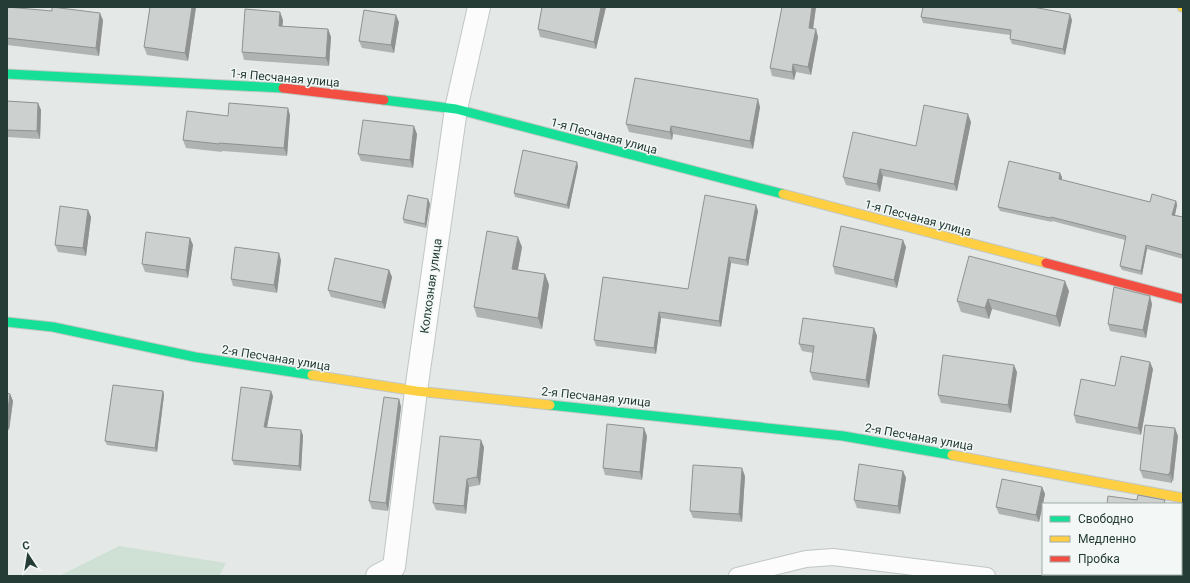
<svg xmlns="http://www.w3.org/2000/svg" width="1190" height="583" font-family="Roboto,sans-serif">
<rect width="100%" height="100%" fill="#e4e9e7"/>
<!-- green -->
<path fill="#cfe1d5" d="M119,546L226,563L219,576H59Z"/>
<g fill="none" stroke-linecap="round" stroke-linejoin="round">
<!-- lane casing -->
<g stroke="#c1c6c4" stroke-width="18">
<path id="lane" d="M737,576L806,559L833,557L987,576"/>
</g>
<!-- street casing -->
<g stroke="#c1c6c4" stroke-width="24">
<path id="street" d="M377,576L394,567L416,391L456,109L479,7"/>
</g>
<!-- fast casing -->
<g stroke="#c0c7c4" stroke-width="11">
<g id="fast">
<path d="M7,74L283,88"/>
<path d="M384,100L456,109L783,194"/>
<path d="M7,322L53,327L195,357L312,375"/>
<path d="M550,405L843,436L952,455"/>
</g>
</g>
<!-- slow casing -->
<g stroke="#c0c7c4" stroke-width="11">
<g id="slow">
<path d="M1182,7H1183"/>
<path d="M783,194L1046,263"/>
<path d="M312,375L416,391L550,405"/>
<path d="M952,455L1183,498"/>
</g>
</g>
<!-- jam casing -->
<g stroke="#c0c7c4" stroke-width="11">
<g id="jam">
<path d="M283,88L384,100"/>
<path d="M1046,263L1183,299"/>
</g>
</g>
<!-- lane -->
<use href="#lane" stroke="#fbfcfb" stroke-width="16"/>
<!-- street -->
<use href="#street" stroke="#fbfcfb" stroke-width="22"/>
<!-- fast -->
<use href="#fast" stroke="#16e098" stroke-width="9"/>
<!-- slow -->
<use href="#slow" stroke="#ffcf43" stroke-width="9"/>
<!-- jam -->
<use href="#jam" stroke="#f24e42" stroke-width="9"/>
</g>
<!-- wall -->
<g fill="#afb3b2">
<path d="M7,7L103,20L99,56L7,45Z"/>
<path d="M150,7H196L188,61L147,55L144,47Z"/>
<path d="M542,7H606L596,49L540,37L538,29Z"/>
<path d="M782,7H816L813,29L818,37L811,75L796,72L794,80L772,76L770,68Z"/>
<path d="M921,17L1072,20L1065,55L1012,44L1010,39V35L923,23Z"/>
<path d="M283,20L282,26L328,29L331,37L329,66L244,60L242,52Z"/>
<path d="M399,22L394,53L362,48L359,41Z"/>
<path d="M7,101L38,103L41,110L40,139L7,137Z"/>
<path d="M760,107L753,149L673,134L672,140L629,132L626,124Z"/>
<path d="M290,115L287,156L222,151V152L186,148L183,140L228,116Z"/>
<path d="M971,122L957,191L883,176L880,192L846,185L843,177Z"/>
<path d="M417,134L413,168L361,161L358,154Z"/>
<path d="M578,166L569,209L515,197L514,193Z"/>
<path d="M1062,177L1061,180L1150,202L1176,201L1177,205L1175,215L1183,217V259L1147,249L1142,275L1122,270L1120,266L1125,240L1052,221V222L1000,211L998,207Z"/>
<path d="M428,199L430,204L426,228L404,223L403,219Z"/>
<path d="M756,205L758,211L748,266L731,263L721,327L661,318L656,354L596,346L594,340L688,289Z"/>
<path d="M88,210L91,217L86,256L58,252L55,245Z"/>
<path d="M190,238L193,245L188,278L145,272L142,264Z"/>
<path d="M522,247L518,270L545,274L549,285L542,329L477,317L474,307Z"/>
<path d="M906,247L897,288L835,274L833,266Z"/>
<path d="M281,260L277,293L233,286L231,279Z"/>
<path d="M389,270L392,277L385,309L331,297L328,290Z"/>
<path d="M1069,291L1060,327L992,309L989,319L961,312L957,301Z"/>
<path d="M1152,304L1146,338L1110,331L1108,324Z"/>
<path d="M874,328L877,336L869,388L813,380L810,372L813,353L802,351L799,344Z"/>
<path d="M1153,369L1141,435L1076,423L1074,415L1115,386Z"/>
<path d="M1017,372L1011,413L941,403L938,395Z"/>
<path d="M163,391L164,395L157,452L107,445L105,441Z"/>
<path d="M7,393L10,394L13,401L9,430H7Z"/>
<path d="M273,396L267,427L303,435L301,471L234,465L232,460Z"/>
<path d="M399,399L401,407L388,511L372,509L369,501Z"/>
<path d="M647,436L642,480L605,475L603,468Z"/>
<path d="M1178,436L1173,481H1172V483L1143,478L1140,470Z"/>
<path d="M484,447L480,485L469,487L466,514L436,510L433,503Z"/>
<path d="M903,471L906,478L900,514L857,508L854,500Z"/>
<path d="M745,476L742,522L693,518L690,511Z"/>
<path d="M1042,487L1045,494L1039,522L999,514L996,507Z"/>
</g>
<!-- shaded-wall -->
<g fill="#8f9291">
<path d="M192,7H196L188,61L185,53Z"/>
<path d="M601,7H606L596,49L594,42Z"/>
<path d="M812,7H816L812,36L809,28Z"/>
<path d="M280,12L283,20L282,33L279,26Z"/>
<path d="M100,13L103,20L99,56L96,48Z"/>
<path d="M1070,14L1072,20L1065,55L1063,49Z"/>
<path d="M396,15L399,22L394,53L391,45Z"/>
<path d="M328,29L331,37L329,66L326,58Z"/>
<path d="M816,29L818,37L811,75L808,67Z"/>
<path d="M793,64L796,72L794,80L792,72Z"/>
<path d="M758,99L760,107L753,149L750,141Z"/>
<path d="M38,103L41,110L40,139L37,131Z"/>
<path d="M288,108L290,115L287,156L284,148Z"/>
<path d="M968,114L971,122L957,191L954,184Z"/>
<path d="M414,126L417,134L413,168L410,160Z"/>
<path d="M671,126L673,134L672,140L670,132Z"/>
<path d="M577,162L578,166L569,209L567,205Z"/>
<path d="M880,169L883,176L880,192L877,184Z"/>
<path d="M1060,173L1062,177L1061,183L1059,179Z"/>
<path d="M428,199L430,204L426,228L425,224Z"/>
<path d="M1176,201L1177,205L1174,219L1172,215Z"/>
<path d="M756,205L758,211L748,266L746,260Z"/>
<path d="M88,210L91,217L86,256L83,248Z"/>
<path d="M518,237L522,247L516,279L512,269Z"/>
<path d="M190,238L193,245L188,278L186,270Z"/>
<path d="M903,240L906,247L897,288L894,280Z"/>
<path d="M1146,245L1147,249L1142,275L1141,271Z"/>
<path d="M279,253L281,260L277,293L274,285Z"/>
<path d="M729,257L731,263L721,327L719,321Z"/>
<path d="M389,270L392,277L385,309L382,302Z"/>
<path d="M545,274L549,285L542,329L538,318Z"/>
<path d="M1065,281L1069,291L1060,327L1056,316Z"/>
<path d="M1150,296L1152,304L1146,338L1143,330Z"/>
<path d="M988,299L992,309L989,319L985,308Z"/>
<path d="M659,312L661,318L656,354L654,348Z"/>
<path d="M874,328L877,336L869,388L866,380Z"/>
<path d="M1150,362L1153,369L1141,435L1138,428Z"/>
<path d="M1014,365L1017,372L1011,413L1008,405Z"/>
<path d="M163,391L164,395L157,452L155,448Z"/>
<path d="M271,391L273,396L266,432L264,427Z"/>
<path d="M10,394L13,401L9,430L7,425V418Z"/>
<path d="M399,399L401,407L388,511L386,503Z"/>
<path d="M644,428L647,436L642,480L640,472Z"/>
<path d="M1175,428L1178,436L1173,481L1170,473Z"/>
<path d="M301,430L303,435L301,471L299,466Z"/>
<path d="M481,440L484,447L480,485L477,477Z"/>
<path d="M742,468L745,476L742,522L739,514Z"/>
<path d="M903,471L906,478L900,514L898,506Z"/>
<path d="M1169,473L1172,481V483L1169,475Z"/>
<path d="M467,479L469,487L466,514L464,506Z"/>
<path d="M1042,487L1045,494L1039,522L1036,515Z"/>
</g>
<!-- building -->
<g fill="#ccd0cf" stroke="#8f9291">
<path d="M7,7L52,11V7L100,13L96,48L7,38Z"/>
<path d="M150,7H192L185,53L144,47Z"/>
<path d="M542,7H601L594,42L538,29Z"/>
<path d="M782,7H812L809,28L816,29L808,67L793,64L792,72L770,68Z"/>
<path d="M923,7H1033L1070,14L1063,49L1010,39L1011,30L921,17Z"/>
<path d="M245,9L280,12L279,26L328,29L326,58L242,52Z"/>
<path d="M364,10L396,15L391,45L359,41Z"/>
<path d="M635,78L758,99L750,141L671,126L670,132L626,124Z"/>
<path d="M7,101L38,103L37,131L7,130Z"/>
<path d="M229,103L288,108L284,148L219,143V144L183,140L187,111L228,116Z"/>
<path d="M924,105L968,114L954,184L880,169L877,184L843,177L853,132L916,146Z"/>
<path d="M363,120L414,126L410,160L358,154Z"/>
<path d="M523,150L577,162L567,205L514,193Z"/>
<path d="M1009,161L1060,173L1059,179L1150,202L1152,194L1176,201L1172,215L1183,217V255L1146,245L1141,271L1120,266L1126,236L1051,217L1050,218L998,207Z"/>
<path d="M408,195L428,199L425,224L403,219Z"/>
<path d="M705,195L756,205L746,260L729,257L719,321L659,312L654,348L594,340L603,277L688,289Z"/>
<path d="M60,206L88,210L83,248L55,245Z"/>
<path d="M841,226L903,240L894,280L833,266Z"/>
<path d="M487,231L518,237L512,269L545,274L538,318L474,307Z"/>
<path d="M146,232L190,238L186,270L142,264Z"/>
<path d="M235,247L279,253L274,285L231,279Z"/>
<path d="M969,256L1065,281L1056,316L988,299L985,308L957,301Z"/>
<path d="M335,258L389,270L382,302L328,290Z"/>
<path d="M1114,287L1150,296L1143,330L1108,324Z"/>
<path d="M803,318L874,328L866,380L810,372L814,346L799,344Z"/>
<path d="M943,355L1014,365L1008,405L938,395Z"/>
<path d="M1121,356L1150,362L1138,428L1074,415L1081,379L1115,386Z"/>
<path d="M113,385L163,391L155,448L105,441Z"/>
<path d="M241,387L271,391L264,427L301,430L299,466L232,460Z"/>
<path d="M7,393L10,394L7,418Z"/>
<path d="M384,397L399,399L386,503L369,501Z"/>
<path d="M607,424L644,428L640,472L603,468Z"/>
<path d="M1145,425L1175,428L1170,473H1169V475L1140,470Z"/>
<path d="M440,436L481,440L477,477L467,479L464,506L433,503Z"/>
<path d="M859,464L903,471L898,506L854,500Z"/>
<path d="M693,465L742,468L739,514L690,511Z"/>
<path d="M1002,479L1042,487L1036,515L996,507Z"/>
<path d="M1138,495L1165,500L1164,504H1107L1108,496L1137,500Z"/>
<path d="M1181,556L1183,557V576H1174V574H1181Z"/>
</g>
<g text-anchor="middle" dominant-baseline="central" stroke-width="3" stroke-linejoin="round" paint-order="stroke">
<!-- street labels -->
<g font-size="12" fill="#243b36" stroke="#f3f8f6">
<text transform="translate(285 78) rotate(5)">1-я Песчаная улица</text>
<text transform="translate(604 136) rotate(15)">1-я Песчаная улица</text>
<text transform="translate(918 218) rotate(15)">1-я Песчаная улица</text>
<text transform="translate(431 286) rotate(-82)">Колхозная улица</text>
<text transform="translate(276 358) rotate(9)">2-я Песчаная улица</text>
<text transform="translate(596 397) rotate(6)">2-я Песчаная улица</text>
<text transform="translate(919 437) rotate(10)">2-я Песчаная улица</text>
</g>
</g>
<!-- border -->
<rect width="1190" height="583" fill="none" stroke="#243b36" stroke-width="16"/>
<!-- legend -->
<rect x="1042" y="503" width="140" height="72" fill="#f3f8f6" stroke="#a0aca9"/>
<rect x="1050" y="516" width="20" height="6" fill="#16e098" stroke="#a0aca9"/>
<text x="1078" y="523" font-size="12" fill="#243b36">Свободно</text>
<rect x="1050" y="536" width="20" height="6" fill="#ffcf43" stroke="#a0aca9"/>
<text x="1078" y="543" font-size="12" fill="#243b36">Медленно</text>
<rect x="1050" y="556" width="20" height="6" fill="#f24e42" stroke="#a0aca9"/>
<text x="1078" y="563" font-size="12" fill="#243b36">Пробка</text>
<!-- north arrow -->
<g transform="translate(28 555) rotate(348)" stroke="#f3f8f6" stroke-width="3" paint-order="stroke">
<path d="M0-3L7 15L0 10L-7 15Z" fill="#243b36"/>
<text y="-6" font-size="11" font-weight="bold" text-anchor="middle" fill="#243b36">С</text>
</g>
</svg>
